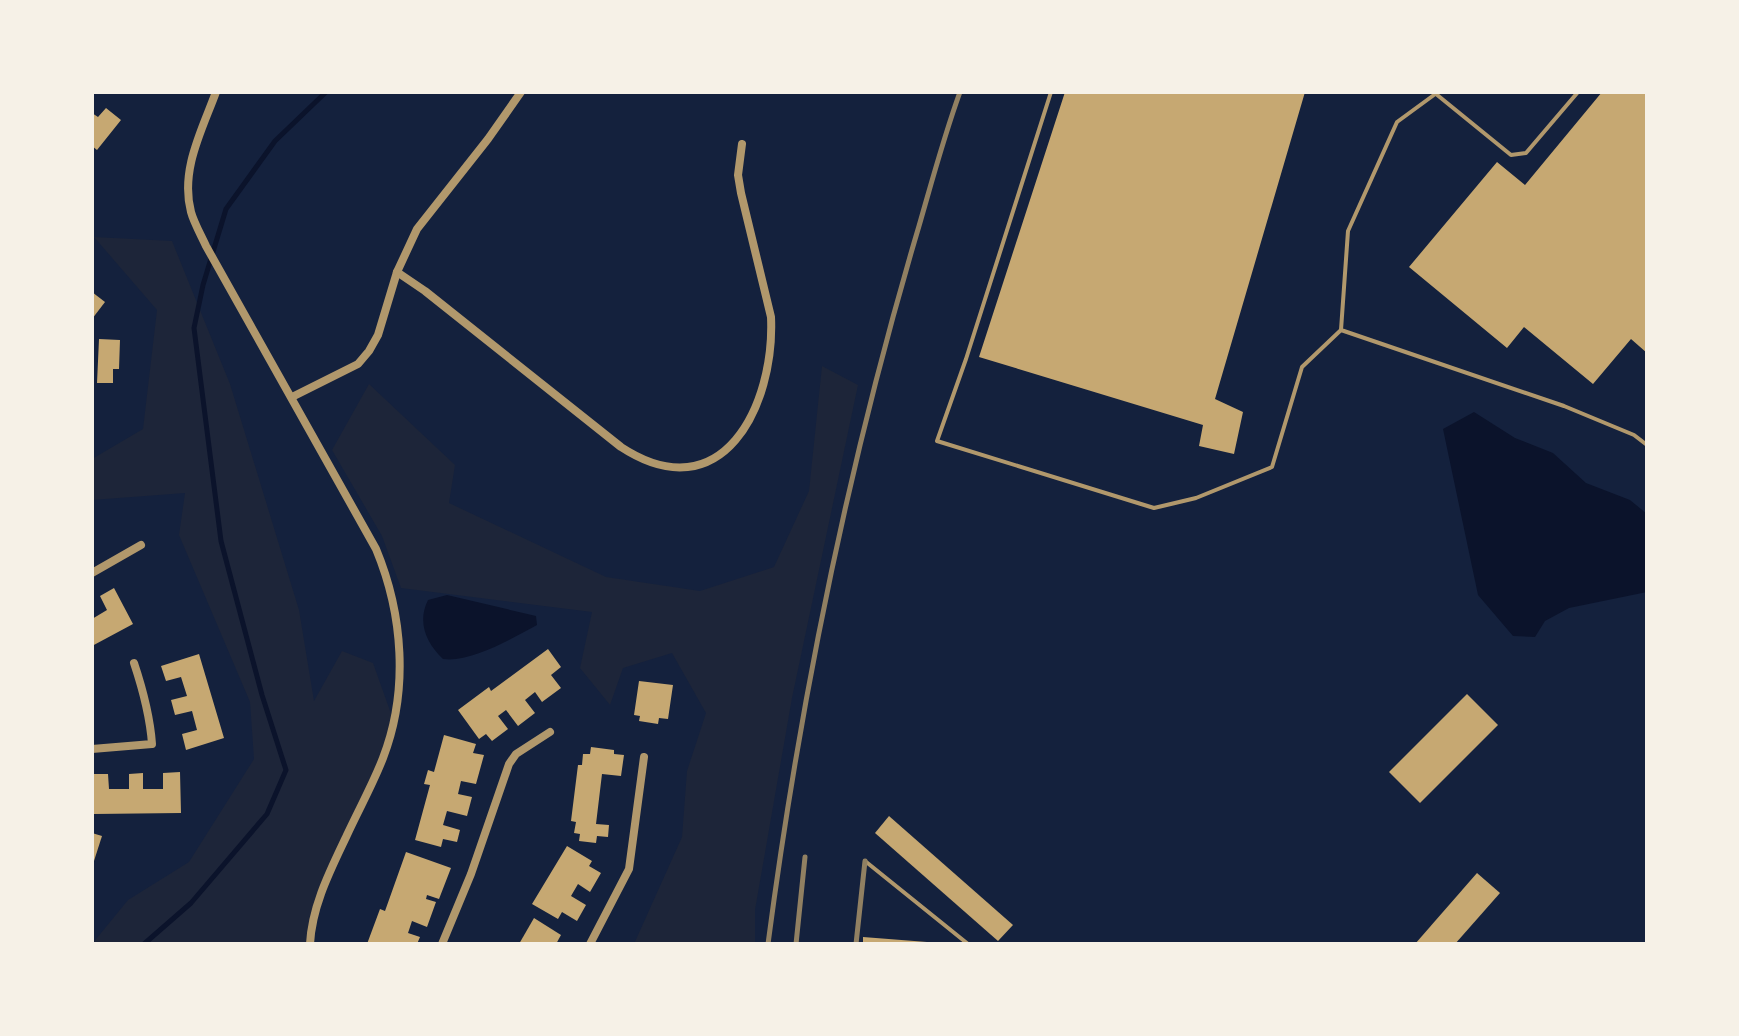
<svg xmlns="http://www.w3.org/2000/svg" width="1739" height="1036" font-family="'Fira Sans Condensed',sans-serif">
<rect width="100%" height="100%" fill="#14213d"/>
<!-- green -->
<g fill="#1d2539">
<path d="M94,237L172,241L230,384L299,610L314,701L342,651L373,663L394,722L384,757L325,882L310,944H92L128,900L189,862L254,759L250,702L179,535L185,493L92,500V459L143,429L157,310Z"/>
<path d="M822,366L858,385L792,698L755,910V944H634L682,837L687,771L706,713L672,653L623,668L610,705L580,668L592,612L401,588L382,536L332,450L369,384L455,465L449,503L606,577L700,591L774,567L809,491Z"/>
</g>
<!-- water -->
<g fill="#0b132b">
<path d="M1474,412L1515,438L1553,453L1586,483L1630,500L1647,514V592L1569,608L1545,621L1535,637L1513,636L1478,595L1443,429Z"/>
<path d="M447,595L536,616L537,625C513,638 470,663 443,659C426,643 417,622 428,600Z"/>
</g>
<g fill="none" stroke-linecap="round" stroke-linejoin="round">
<!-- stream -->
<path stroke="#0b132b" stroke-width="5" d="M144,944L191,903L267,814L286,770L262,695L221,541L194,328L203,285L226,209L275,141L326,92"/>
</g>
<!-- building -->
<g fill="#c6a872">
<path d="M1065,92H1305L1215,399L1243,412L1234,454L1199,446L1203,425L979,357Z"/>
<path d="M1602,92H1647V353L1631,339L1593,384L1524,327L1507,348L1409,267L1497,162L1525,185Z"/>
<path d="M106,108L121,120L97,150L92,146V113L98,117Z"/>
<path d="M92,292L105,302L92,319Z"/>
<path d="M99,339L120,340L119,369H113V383H97Z"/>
<path d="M114,588L133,624L92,646V619L107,610L100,596Z"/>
<path d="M548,649L561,667L551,675L561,688L542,702L535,692L525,700L535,713L518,726L506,710L498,716L508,729L492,741L486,734L479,739L458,710L489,687L491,691Z"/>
<path d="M199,654L224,738L186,750L182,734L197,730L192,711L175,715L171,700L187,696L181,677L166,681L161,666Z"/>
<path d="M639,681L673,685L668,719L659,718L658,724L639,721L640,716L634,715Z"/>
<path d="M1467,694L1498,725L1420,803L1389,772Z"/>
<path d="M444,735L476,744L473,753L484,755L476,784L461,781L458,794L472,797L467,816L447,811L443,825L460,830L457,842L443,839L441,847L415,840L430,785L424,784L428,770L434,772Z"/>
<path d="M591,747L614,750V754L624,755L621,776L602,774L596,824L609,825L608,837L597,836L596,843L579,841L580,834L574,833L576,822L571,821L578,765H582L583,754H590Z"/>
<path d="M180,772L181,813L94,814L93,774H108L109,789H129V774L143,773V789H163V773Z"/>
<path d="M889,816L1013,925L998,941L875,833Z"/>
<path d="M92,833L102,836L93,864H92Z"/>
<path d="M567,846L592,861L589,866L601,873L590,892L578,884L571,896L586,905L577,921L562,912L558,919L532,904Z"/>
<path d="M406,852L451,868L439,899L427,895L426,899L436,902L427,927L412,921L408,933L420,937L417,944H367L380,909L385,911Z"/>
<path d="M1477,873L1500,893L1455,944H1415Z"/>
<path d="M534,918L561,935L556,944H519Z"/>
<path d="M863,937L927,942V944H863Z"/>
</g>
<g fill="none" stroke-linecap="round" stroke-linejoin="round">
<!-- service -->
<g stroke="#b1986c" stroke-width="4">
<path d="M1051,92L966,359L937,441L1154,508L1196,498L1272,467L1302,367L1341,330"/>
<path d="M1438,92L1397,122L1348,231L1341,330L1564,406L1634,435L1647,445"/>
<path d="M1436,94L1511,155L1526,153L1578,92"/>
<path d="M865,861L968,944"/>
</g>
<!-- minor -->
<g stroke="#b1986c" stroke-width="8">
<path d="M216,92C202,130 180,170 191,212C194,223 201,235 206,246L376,549C403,614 409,691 383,758C373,784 359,809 347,835C331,869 312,905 310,944"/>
<path d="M397,272L425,291L621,447C722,513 775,406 771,317L741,193L738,175L742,144"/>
<path d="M292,397L358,364L369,351L378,335L397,272L417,229L488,139L521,92"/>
<path d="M92,573L141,545"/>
<path d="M92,749L152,744C150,716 143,690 134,663"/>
<path d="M442,944L471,874L509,764L516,754L550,732"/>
<path d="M590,944L629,869L644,757"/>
</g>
<!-- rail -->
<g stroke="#918062" stroke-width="5">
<path d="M768,944C800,701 849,461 919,226C932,181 944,136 960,92"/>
<path d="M796,944L805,857"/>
<path d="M856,944L865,861"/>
</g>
</g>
<!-- border -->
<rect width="1739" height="1036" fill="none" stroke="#f6f1e7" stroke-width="188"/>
</svg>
